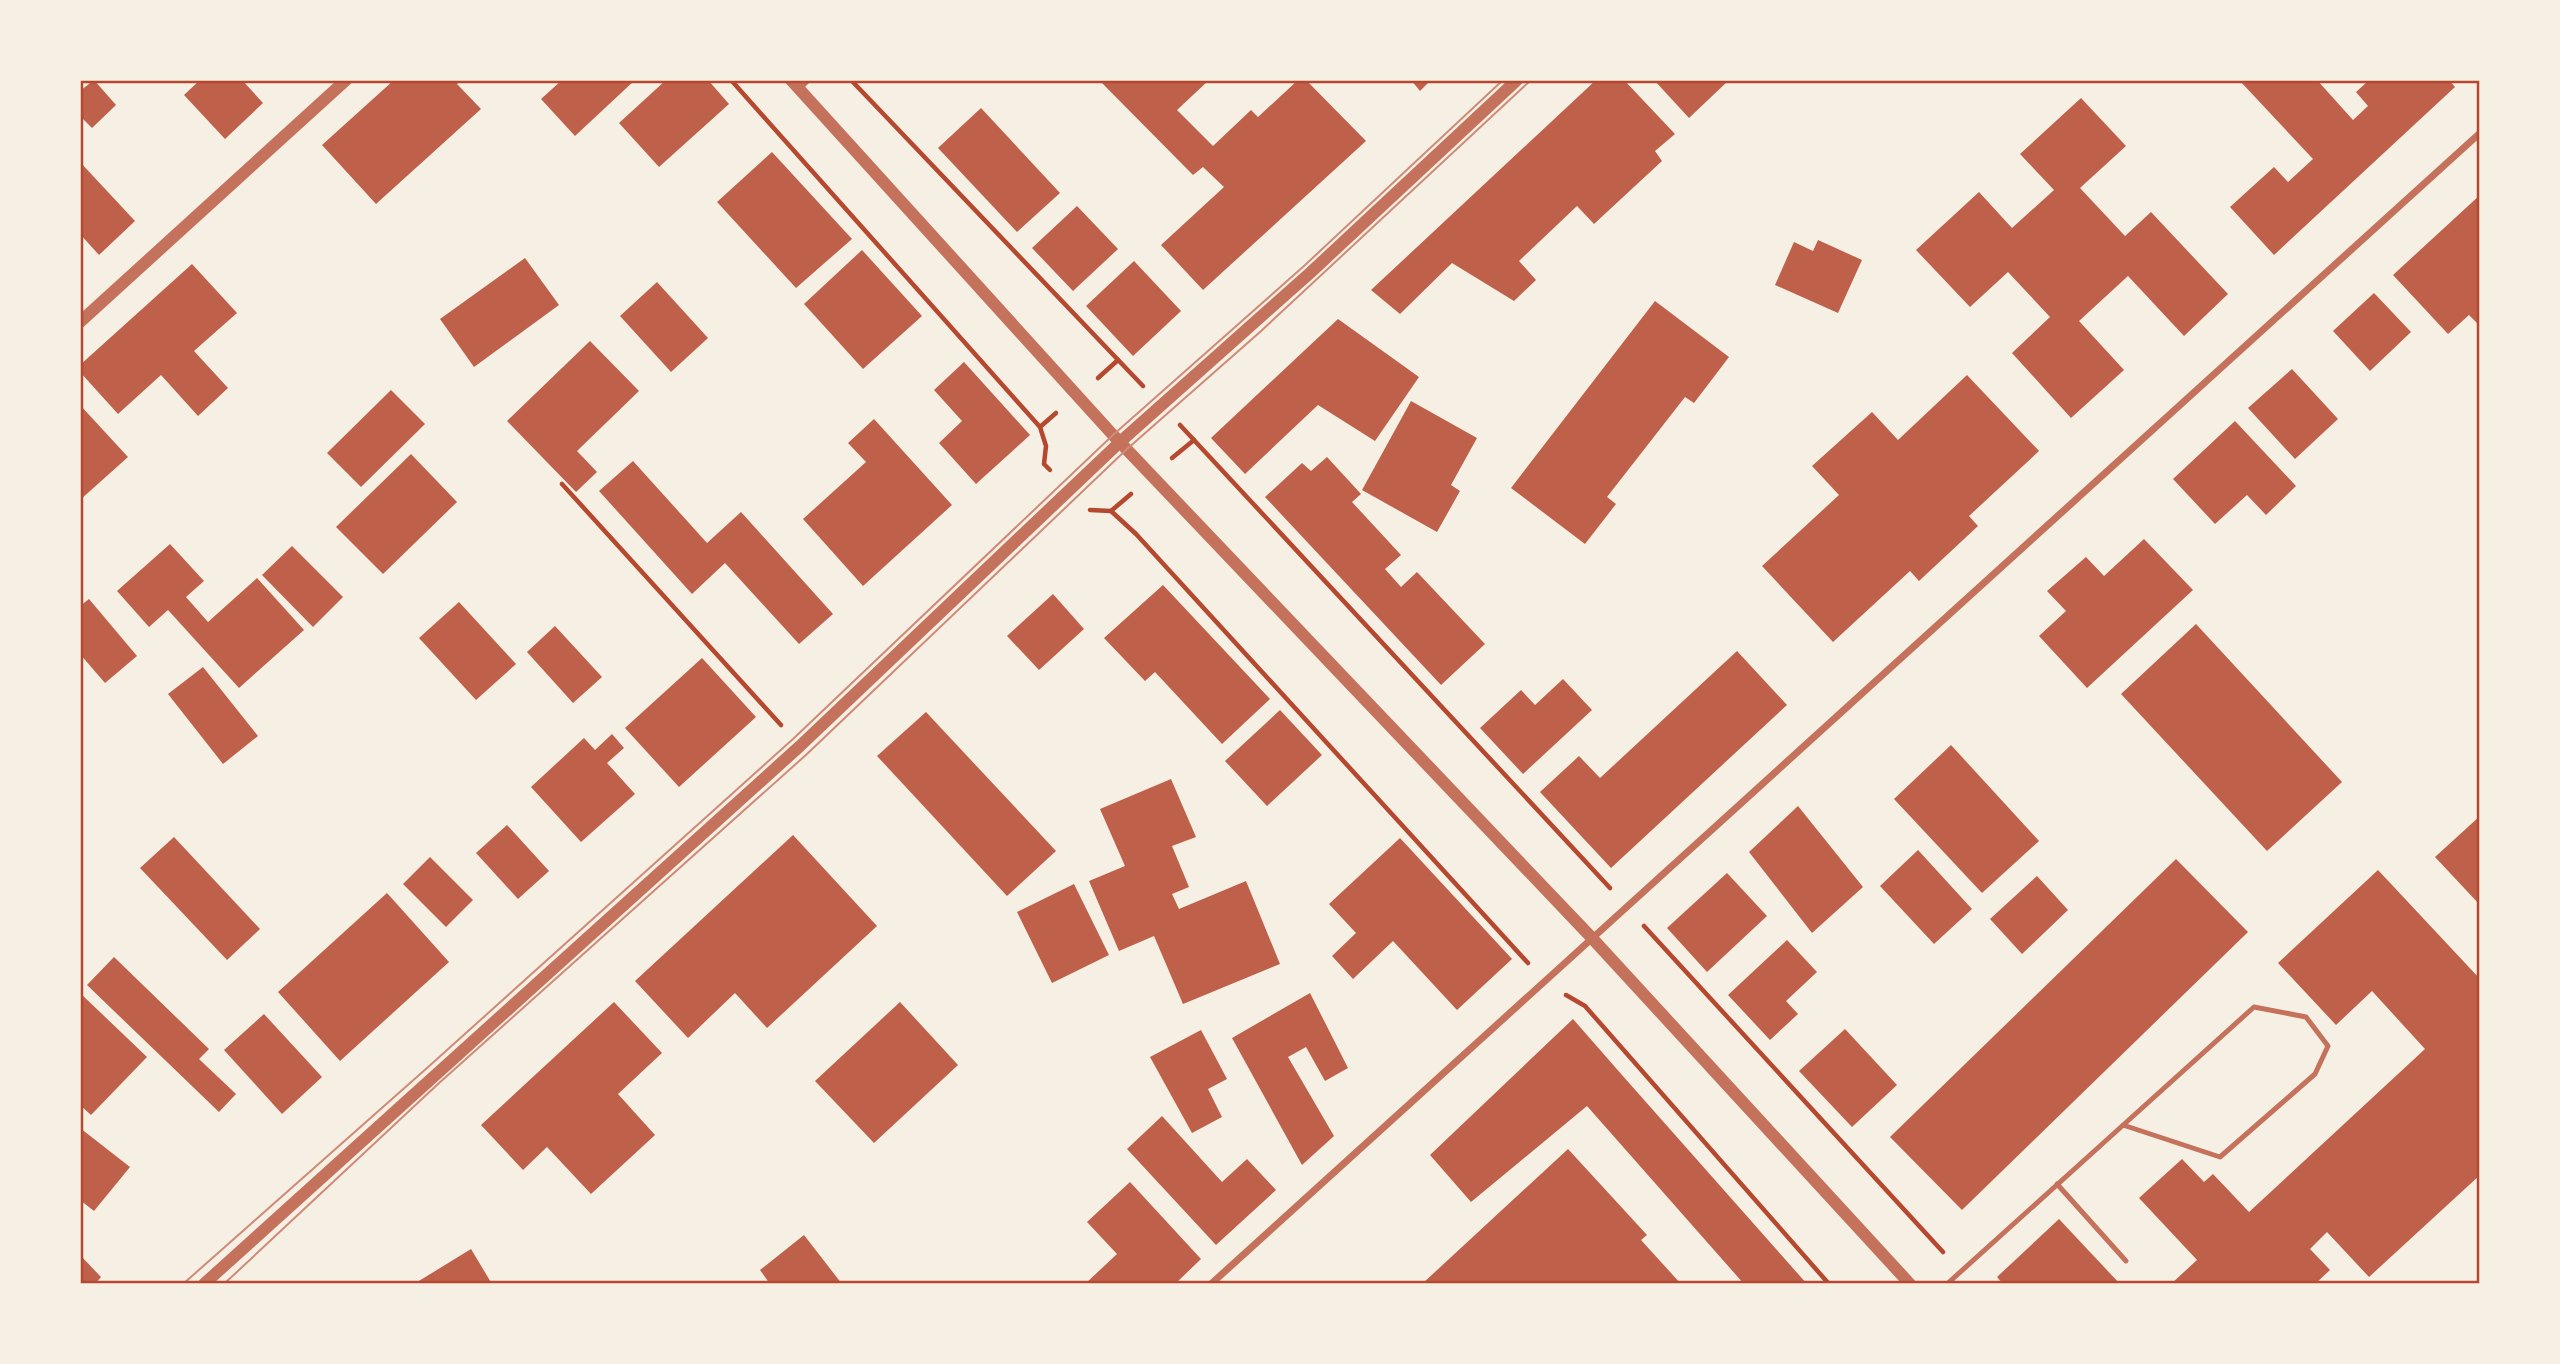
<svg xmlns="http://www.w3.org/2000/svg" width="2560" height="1364" font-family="Bitter,serif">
<rect width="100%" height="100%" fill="#f6efe4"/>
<!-- building -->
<g fill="#bf614a">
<path d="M94,80L116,105L92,128L80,116V91Z"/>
<path d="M200,80H242L263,103L225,139L184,95Z"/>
<path d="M394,80H461L457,84L481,109L376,204L322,145Z"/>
<path d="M562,80H635L575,136L541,99Z"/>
<path d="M666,80H708L729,104L659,167L619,123Z"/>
<path d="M1099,80H1209L1177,110L1213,146L1251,110L1258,117L1298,80H1306L1366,141L1203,290L1161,245L1224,187L1203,167L1193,175Z"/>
<path d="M1411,80H1431L1420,91Z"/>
<path d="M1596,80H1624L1675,134L1655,151L1662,161L1594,224L1577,206L1519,261L1536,280L1514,301L1452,263L1400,314L1371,290Z"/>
<path d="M1654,80H1729L1689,118Z"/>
<path d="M2239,80H2317L2353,120L2368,106L2356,92L2367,82L2365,80H2449L2455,87L2274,255L2230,207L2274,167L2288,182L2313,159Z"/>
<path d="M2081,98L2126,146L2080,188L2125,236L2151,212L2228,294L2184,336L2128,276L2079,321L2124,370L2071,418L2012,353L2050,317L2008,272L1970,307L1916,250L1979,192L2012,228L2054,190L2020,154Z"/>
<path d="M981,108L1060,193L1017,232L938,148Z"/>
<path d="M772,152L852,239L796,288L717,202Z"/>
<path d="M80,162L135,221L99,255L80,234Z"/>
<path d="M2480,195V326L2469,315L2448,334L2393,275Z"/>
<path d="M1077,206L1118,249L1073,291L1032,248Z"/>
<path d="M1818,240L1862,260L1838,313L1775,285L1794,242L1813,251Z"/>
<path d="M862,250L922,316L863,369L804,304Z"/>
<path d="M525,258L559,305L474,367L440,319Z"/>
<path d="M1134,261L1181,311L1133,356L1086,306Z"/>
<path d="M192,264L237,313L194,351L228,388L198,416L161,375L118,414L80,372V365Z"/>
<path d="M657,282L708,338L671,372L620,316Z"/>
<path d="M2374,293L2411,332L2370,371L2333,331Z"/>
<path d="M1655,301L1729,357L1694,403L1685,397L1607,497L1616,504L1585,544L1511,488Z"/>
<path d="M1338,319L1419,377L1375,441L1318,405L1245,474L1211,438Z"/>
<path d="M590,341L639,391L577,451L597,472L576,492L507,421Z"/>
<path d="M964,362L1030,435L976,484L939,443L962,421L934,390Z"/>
<path d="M2292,369L2338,419L2295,459L2248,408Z"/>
<path d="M1967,375L2039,451L1969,516L1978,526L1919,581L1910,571L1833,642L1762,566L1839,495L1812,466L1872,412L1898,440Z"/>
<path d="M391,390L425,424L361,487L327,453Z"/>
<path d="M1411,401L1477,438L1451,485L1460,491L1437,532L1362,490Z"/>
<path d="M80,405L128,457L80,500Z"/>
<path d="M874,419L952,505L863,586L803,519L866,462L848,443Z"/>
<path d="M2235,421L2296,486L2266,515L2247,495L2215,524L2173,479Z"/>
<path d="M411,454L457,502L383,574L336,527Z"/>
<path d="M1327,457L1361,494L1352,502L1401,555L1385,569L1401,587L1417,572L1485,644L1441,685L1265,497L1302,463L1311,471Z"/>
<path d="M633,461L707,543L741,512L833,614L799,644L725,563L692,594L599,491Z"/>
<path d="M2144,539L2193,590L2087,688L2039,636L2066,611L2047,591L2086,557L2104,576Z"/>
<path d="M170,544L204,581L186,597L208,622L257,578L304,630L239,688L168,610L149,627L117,591Z"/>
<path d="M292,546L343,597L313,627L262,575Z"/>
<path d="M1163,585L1270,699L1222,744L1155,672L1145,681L1104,638Z"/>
<path d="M1053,594L1084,629L1039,670L1007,636Z"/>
<path d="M89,599L137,656L105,683L80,654V606Z"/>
<path d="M459,602L516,664L476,700L419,638Z"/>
<path d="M2196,624L2342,782L2267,851L2121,694Z"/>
<path d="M555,626L602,677L573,703L527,652Z"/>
<path d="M1737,651L1787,705L1611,868L1540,792L1579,756L1600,778Z"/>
<path d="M702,658L756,717L679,787L625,728Z"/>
<path d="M203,667L258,736L223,764L168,694Z"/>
<path d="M1563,679L1592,710L1523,774L1480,728L1521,690L1535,705Z"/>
<path d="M1280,710L1322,755L1267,806L1225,761Z"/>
<path d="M926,712L1056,851L1007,896L877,756Z"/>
<path d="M612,734L624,748L607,763L635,794L581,842L531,787L584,738L595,750Z"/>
<path d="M1951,745L2039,841L1982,893L1894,799Z"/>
<path d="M1171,779L1196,837L1172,846L1189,887L1172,894L1179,909L1246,881L1280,964L1183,1004L1154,936L1119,951L1089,881L1125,866L1100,809Z"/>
<path d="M1798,806L1863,887L1812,933L1749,852Z"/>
<path d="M2480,816V905L2435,857Z"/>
<path d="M507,825L549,871L518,899L476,853Z"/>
<path d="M793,835L877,926L767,1028L735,993L688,1038L635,981Z"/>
<path d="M174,837L260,929L227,960L140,868Z"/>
<path d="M1400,838L1512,959L1457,1010L1393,941L1353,979L1332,956L1356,933L1329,904Z"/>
<path d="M1918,850L1972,909L1934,944L1880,886Z"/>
<path d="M430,857L473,900L446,927L403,884Z"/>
<path d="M2176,859L2248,932L1962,1210L1890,1137Z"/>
<path d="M2378,870L2480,979V1175L2369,1277L2327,1232L2310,1249L2330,1270L2315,1284H2171L2197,1260L2139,1198L2182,1159L2204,1182L2213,1174L2249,1212L2425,1049L2372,991L2336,1025L2278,963Z"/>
<path d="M1727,873L1767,916L1707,972L1667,928Z"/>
<path d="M2037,876L2068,910L2022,954L1990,919Z"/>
<path d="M1074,884L1109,955L1052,983L1017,912Z"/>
<path d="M387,893L449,962L340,1061L278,992Z"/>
<path d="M1787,940L1817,972L1786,1001L1798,1014L1770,1040L1728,995Z"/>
<path d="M114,957L209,1049L199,1059L236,1094L219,1112L87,985Z"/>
<path d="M80,993L147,1057L91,1115L80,1105Z"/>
<path d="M1310,993L1348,1068L1325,1081L1306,1047L1288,1057L1334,1136L1302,1165L1232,1038Z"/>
<path d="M614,1002L662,1053L618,1094L655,1135L591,1194L547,1147L523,1170L481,1125Z"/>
<path d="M900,1002L958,1065L874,1143L815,1081Z"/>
<path d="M264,1014L322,1077L282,1114L224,1050Z"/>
<path d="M1573,1019L1622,1075L1807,1284H1744L1587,1106L1471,1202L1430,1155Z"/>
<path d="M1845,1029L1897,1085L1852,1127L1799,1071Z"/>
<path d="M1201,1030L1227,1079L1208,1089L1222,1117L1192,1133L1150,1057Z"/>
<path d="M1162,1116L1222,1182L1247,1159L1276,1190L1216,1245L1127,1149Z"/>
<path d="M80,1128L130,1167L94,1211L80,1200Z"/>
<path d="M1568,1149L1647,1235L1641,1240L1681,1284H1422Z"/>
<path d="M1130,1182L1201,1259L1175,1284H1085L1117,1254L1087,1222Z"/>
<path d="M2059,1219L2120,1284H2003L1997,1277Z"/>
<path d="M804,1235L842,1284H770L760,1270Z"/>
<path d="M471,1249L492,1284H414Z"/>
<path d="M80,1255L101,1277L95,1284H80Z"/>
</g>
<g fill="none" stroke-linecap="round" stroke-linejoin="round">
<!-- path -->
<g stroke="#b5482f" stroke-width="4.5">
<path d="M731,80L1040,427"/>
<path d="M851,80L1143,386"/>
<path d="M1098,378L1118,360"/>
<path d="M1180,425L1610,888"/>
<path d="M1172,458L1194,440"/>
<path d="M1050,470L1044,464L1046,446L1040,427L1056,413"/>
<path d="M562,484L781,725"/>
<path d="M1090,510L1111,511L1131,494"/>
<path d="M1111,511L1136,534L1528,963"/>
<path d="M1644,926L1943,1252"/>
<path d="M1566,995L1585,1006L1829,1284"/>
</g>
<!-- service -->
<g stroke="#c5725c" stroke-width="5">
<path d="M2057,1184L2126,1261"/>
<path d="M1947,1284C2050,1192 2151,1099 2254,1007L2306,1017L2328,1046L2315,1074L2220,1157L2123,1125"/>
</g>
<!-- minor -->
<g stroke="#c5725c" stroke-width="7">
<path d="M798,89L807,80"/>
<path d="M1211,1284L2480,133"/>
</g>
<!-- tertiary -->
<g stroke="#c5725c" stroke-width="12">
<path d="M791,80L1113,435L1591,937L1910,1284"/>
<path d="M80,322L346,80"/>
<path d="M204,1284L800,746L1120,442L1310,273L1517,80"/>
</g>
<!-- tram -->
<g stroke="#cf8b77" stroke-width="2">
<path d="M183,1284L427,1068L793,739L1113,435L1304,266L1503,80"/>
<path d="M224,1284L438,1084L807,754L1127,449L1260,332L1531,80"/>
</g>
</g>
<!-- border -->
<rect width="2560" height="1364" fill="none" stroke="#f6efe4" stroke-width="164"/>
<rect x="82" y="82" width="2396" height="1200" fill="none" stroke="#b5482f" stroke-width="2.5"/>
</svg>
